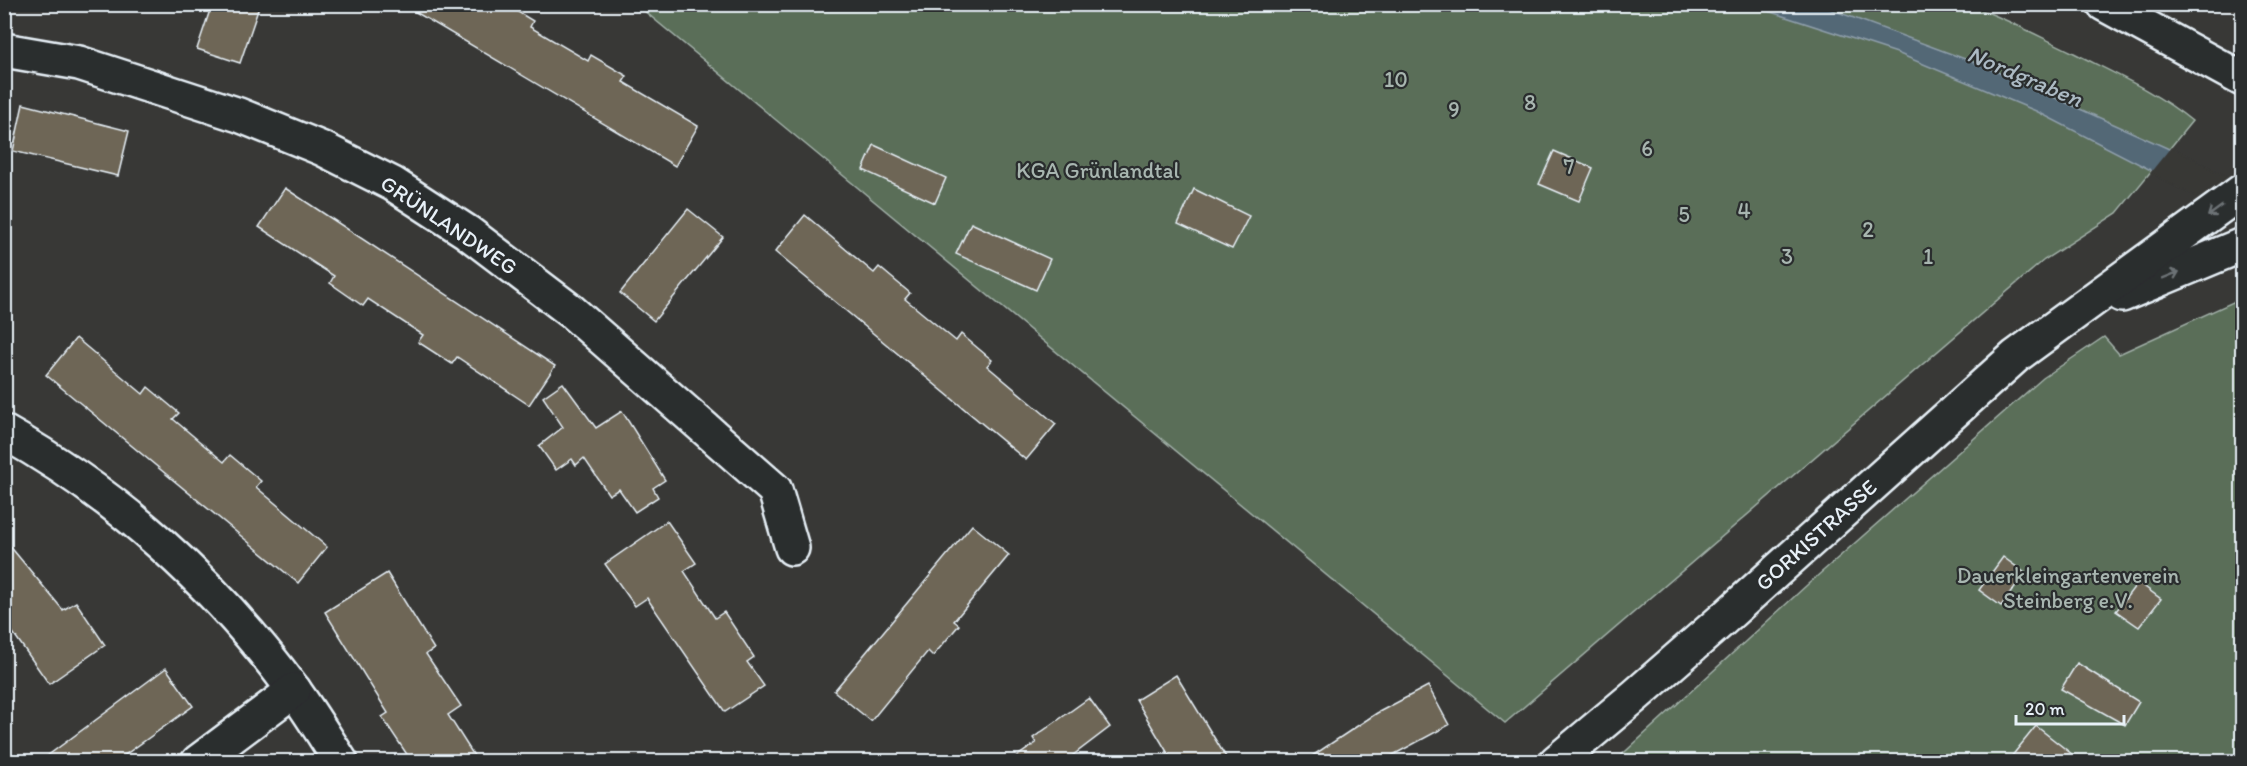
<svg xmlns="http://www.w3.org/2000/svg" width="2247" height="766" font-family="Itim,sans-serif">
<rect width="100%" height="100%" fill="#383836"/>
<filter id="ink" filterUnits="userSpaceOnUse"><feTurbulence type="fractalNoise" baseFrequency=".0167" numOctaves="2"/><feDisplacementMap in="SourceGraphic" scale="12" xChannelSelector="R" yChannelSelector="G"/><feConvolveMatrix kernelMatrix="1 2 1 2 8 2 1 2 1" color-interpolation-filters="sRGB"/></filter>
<g filter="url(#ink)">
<!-- green -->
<g fill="#5a6e59" stroke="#a1b0a8" stroke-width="1.5">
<path d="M637,5H1968C2004,17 2038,36 2072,52C2113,73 2157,92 2192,121L2117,213L2044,260L1505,723Z"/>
<path d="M2233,302L2242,307V761L1614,762L1807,585L2043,378L2104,337L2119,354Z"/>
</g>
<!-- water -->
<path fill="#526776" stroke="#8e9eaa" stroke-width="1.5" d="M1749,5H1819L1984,66L2167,148L2242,189V217L2036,111L1897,53Z"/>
<!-- pier -->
<path fill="#383836" d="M2171,147L2242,185V220L2150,173Z"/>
<!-- building -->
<g fill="#6e6656" stroke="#e8f1f8" stroke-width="1.5">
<path d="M212,4H260L240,63L197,49Z"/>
<path d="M402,4H505L533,21L530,27L588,61L591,55L627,76L623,82L698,126L675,166Z"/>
<path d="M23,104L129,131L118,176L13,151Z"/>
<path d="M874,145L946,178L935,203L863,170Z"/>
<path d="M1554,151L1593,168L1579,201L1539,184Z"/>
<path d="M285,188L555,366L529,405L457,357L452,364L418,342L423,335L368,299L363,306L330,283L334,276L259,227Z"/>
<path d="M1194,189L1249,216L1232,249L1178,224Z"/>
<path d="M688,209L723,237L654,321L620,293Z"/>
<path d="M805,215L874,273L879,267L910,293L905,299L956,341L961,334L992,360L987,366L1056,424L1026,460L775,252Z"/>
<path d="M971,223L1050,259L1036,290L956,254Z"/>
<path d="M76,338L143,394L148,387L179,413L173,419L224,462L230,455L261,481L256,487L327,547L298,583L46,375Z"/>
<path d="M563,383L596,428L622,411L665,480L653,488L658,497L635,512L619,489L609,495L584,458L576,465L572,459L556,470L539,446L563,427L543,397Z"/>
<path d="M667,521L696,563L684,571L715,618L724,612L754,657L747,662L764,686L725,712L647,598L635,606L605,564Z"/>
<path d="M972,525L1009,555L954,621L959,625L933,656L928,651L871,721L834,691Z"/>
<path d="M4,539L63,610L76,602L105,645L49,684L4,620Z"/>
<path d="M2003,557L2025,573L2001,606L1979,590Z"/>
<path d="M387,573L434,649L426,654L461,706L448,715L478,762H412L382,717L388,713L325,612Z"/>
<path d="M2138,582L2161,599L2139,627L2116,611Z"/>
<path d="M2077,663L2139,702L2125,725L2061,689Z"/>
<path d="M166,668L193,706L115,762H39Z"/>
<path d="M1176,675L1229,762H1173L1136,700Z"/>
<path d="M1428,686L1449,725L1380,762H1303L1377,713Z"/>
<path d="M1089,698L1110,727L1064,762H1009L1036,743L1033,738Z"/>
<path d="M2036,726L2082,762H2007Z"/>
</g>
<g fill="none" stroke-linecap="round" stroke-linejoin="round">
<!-- minor casing -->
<g stroke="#e8f1f8" stroke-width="38">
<g id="minor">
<path d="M2104,4L2242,79"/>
<path d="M4,50L79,63L239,115L323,149L393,184L467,232L571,311L775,490L792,548"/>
<path d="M4,432C117,495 216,584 293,689C310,712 325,737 341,762"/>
<path d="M198,762L294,690"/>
</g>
</g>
<!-- secondary casing -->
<g stroke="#e8f1f8" stroke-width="38">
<g id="secondary">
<path d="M2122,295L2242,245"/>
<path d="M1556,762L1636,695L1722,620L2016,356L2242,191"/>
</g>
</g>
<!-- minor -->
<use href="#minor" stroke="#2a2d2e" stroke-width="33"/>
<!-- secondary -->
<use href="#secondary" stroke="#2a2d2e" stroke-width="33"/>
</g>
<!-- one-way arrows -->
<defs><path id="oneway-shaft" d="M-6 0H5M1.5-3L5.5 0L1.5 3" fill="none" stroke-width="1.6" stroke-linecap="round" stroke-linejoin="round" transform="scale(1.5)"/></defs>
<g stroke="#6c7275">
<use href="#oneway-shaft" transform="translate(2215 211) rotate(144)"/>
<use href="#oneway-shaft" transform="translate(2171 275) rotate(-22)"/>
</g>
</g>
<g text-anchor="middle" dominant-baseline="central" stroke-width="4.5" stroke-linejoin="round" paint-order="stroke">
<!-- park labels -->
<g font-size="22" fill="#a8b6b0" stroke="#2a2d2e">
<text x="1396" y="79">10</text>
<text x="1530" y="102">8</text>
<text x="1454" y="109">9</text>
<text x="1647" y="148">6</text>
<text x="1569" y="166">7</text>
<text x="1098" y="170">KGA Grünlandtal</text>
<text x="1744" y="210">4</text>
<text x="1684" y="214">5</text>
<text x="1868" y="229">2</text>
<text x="1787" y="256">3</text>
<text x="1928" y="256">1</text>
<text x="2068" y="575">Dauerkleingartenverein<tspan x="2068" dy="25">Steinberg e.V.</tspan></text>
</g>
<!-- street labels -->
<g font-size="22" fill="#e8f1f8" stroke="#2a2d2e">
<text transform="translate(449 225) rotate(34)">GRÜNLANDWEG</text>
<text transform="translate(1816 535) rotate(-42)">GORKISTRASSE</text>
</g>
<!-- water labels -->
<g font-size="24" font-style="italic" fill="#acbac4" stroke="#2a2d2e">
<text transform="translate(2025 76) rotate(23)">Nordgraben</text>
</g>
</g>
<!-- margin -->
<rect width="2247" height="766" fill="none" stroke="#2a2d2e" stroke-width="24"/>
<rect x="12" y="12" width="2223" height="742" fill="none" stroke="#e8f1f8" stroke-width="2" filter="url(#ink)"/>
<!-- scale -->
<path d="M2016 715v9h108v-9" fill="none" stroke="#e8f1f8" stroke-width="3"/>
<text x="2025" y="715" font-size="18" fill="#e8f1f8" stroke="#2a2d2e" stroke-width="4.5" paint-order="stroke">20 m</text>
</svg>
